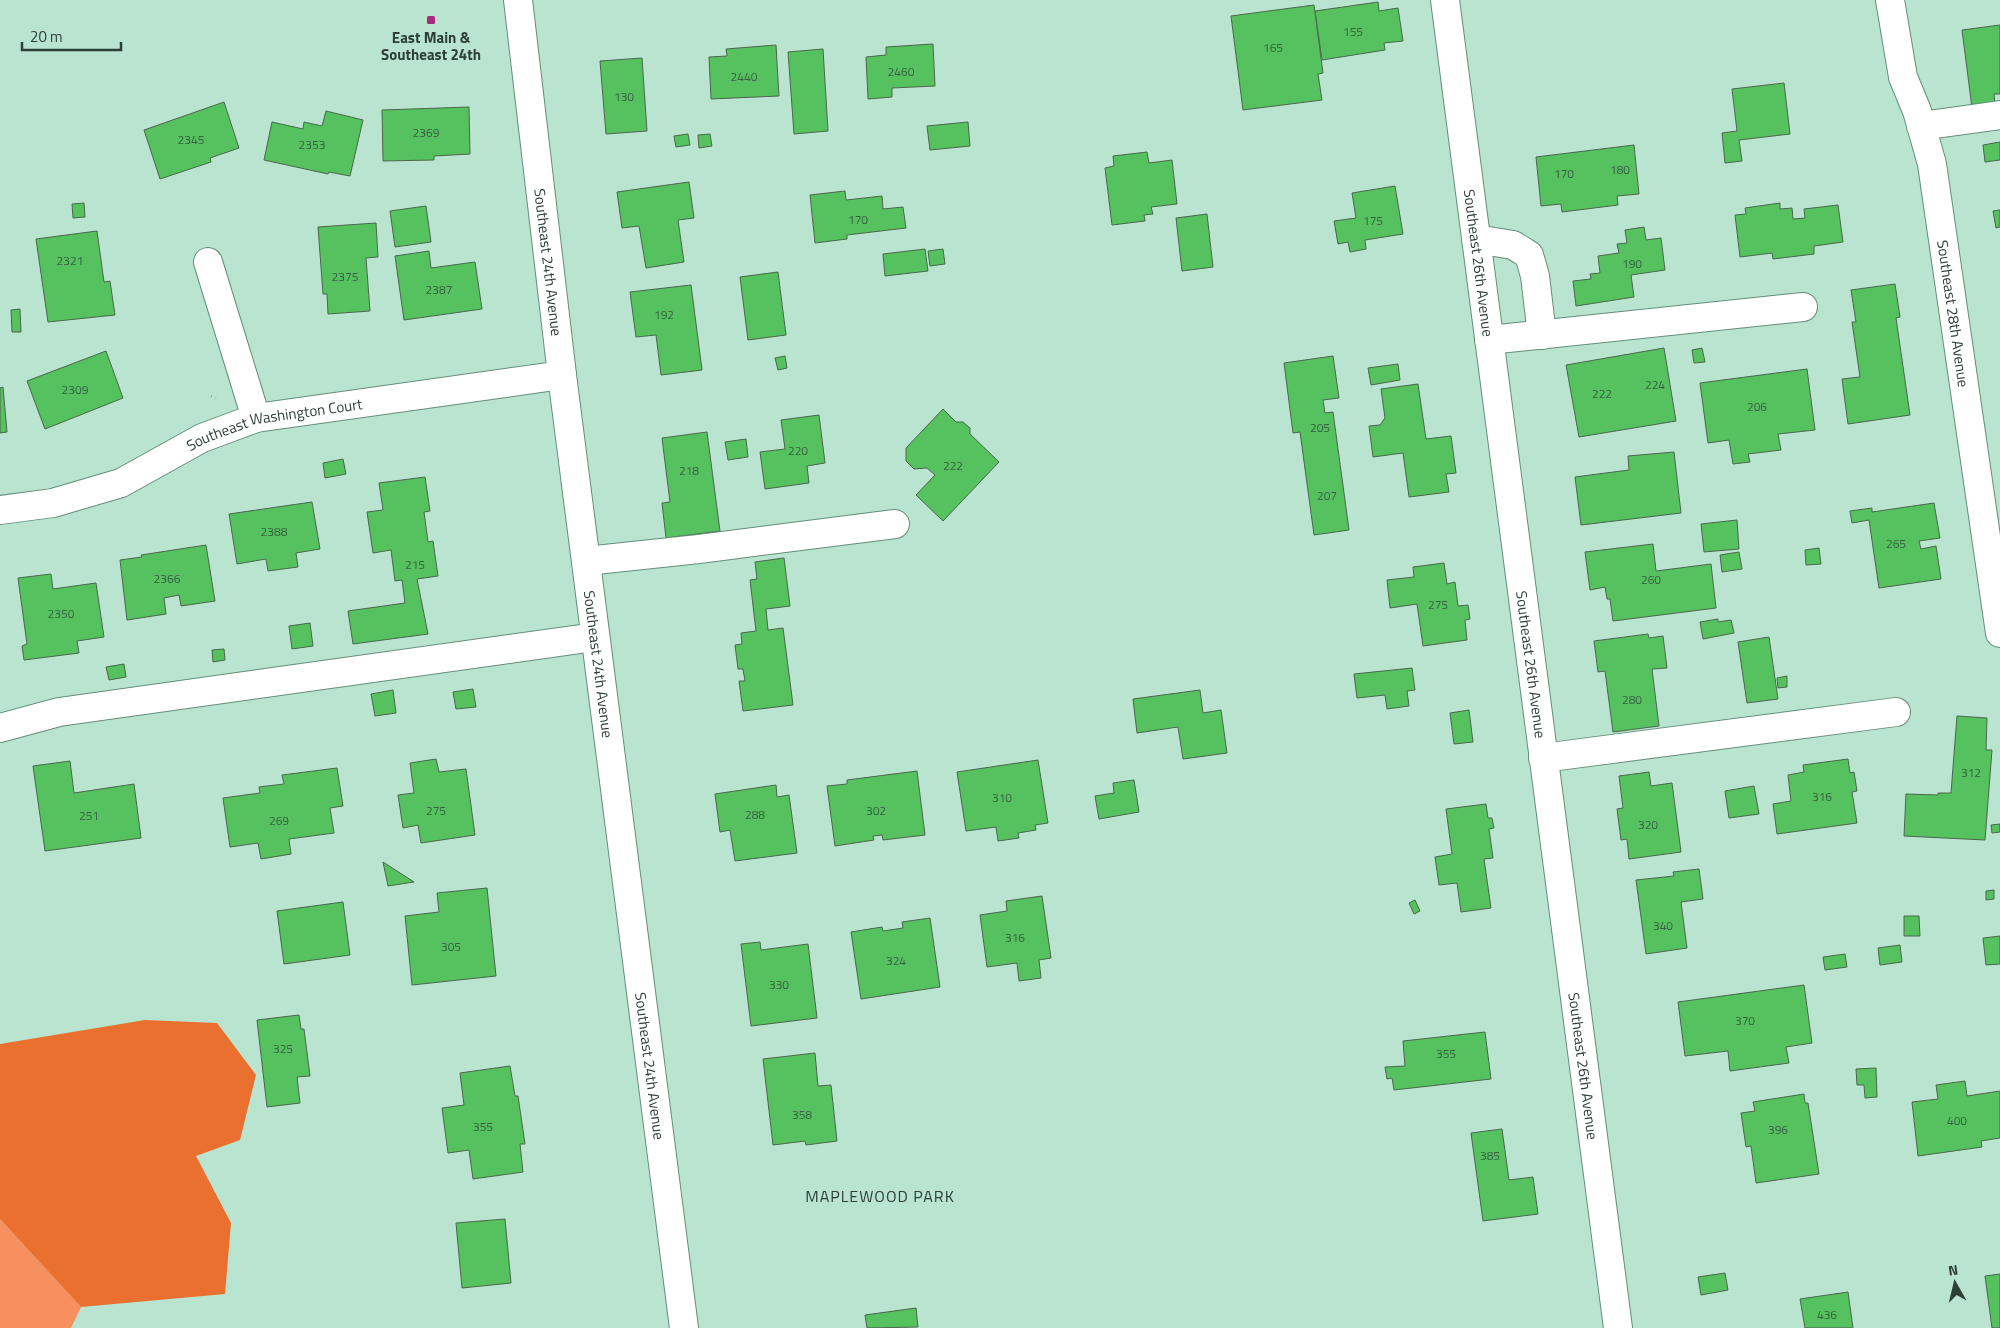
<svg xmlns="http://www.w3.org/2000/svg" width="2000" height="1328" font-family="'Titillium Web',sans-serif">
<rect width="100%" height="100%" fill="#b9e5d0"/>
<!-- green -->
<path fill="#f78f5f" d="M0,1219L81,1307L71,1328H0Z"/>
<!-- forest -->
<path fill="#ea7030" d="M145,1020L217,1023L256,1075L240,1140L196,1156L231,1223L225,1294L81,1307L0,1219V1044Z"/>
<!-- building -->
<g fill="#56c15f" stroke="#4b664c">
<path d="M1378,2L1379,11L1398,8L1403,41L1384,43L1385,50L1322,60L1315,11Z"/>
<path d="M1314,5L1323,73L1318,74L1322,100L1243,110L1231,16Z"/>
<path d="M2000,25V94H1994L1995,105L1972,108L1962,30Z"/>
<path d="M933,44L935,86L892,88V97L868,99L866,57L886,55V47Z"/>
<path d="M776,45L779,96L711,99L709,57L727,56L726,49Z"/>
<path d="M823,49L828,131L794,134L788,52Z"/>
<path d="M642,58L647,131L606,134L600,61Z"/>
<path d="M1784,83L1790,134L1739,140L1742,161L1725,163L1722,133L1737,131L1732,89Z"/>
<path d="M224,102L239,148L210,158L211,162L160,179L144,130Z"/>
<path d="M469,107L470,154L434,156V160L383,161L382,110Z"/>
<path d="M326,111L363,120L350,176L329,172L328,174L264,160L272,122L303,129L304,122L322,126Z"/>
<path d="M968,122L970,146L930,150L927,126Z"/>
<path d="M688,134L690,145L676,147L674,136Z"/>
<path d="M710,134L712,146L699,148L698,135Z"/>
<path d="M2000,142V160L1985,162L1983,145Z"/>
<path d="M1634,145L1639,194L1617,196L1618,205L1562,212L1561,204L1541,206L1536,157Z"/>
<path d="M1147,152L1149,163L1172,160L1177,204L1151,207L1153,214L1144,215L1145,221L1112,225L1105,168L1114,166L1113,156Z"/>
<path d="M689,182L694,218L678,220L684,262L646,268L639,226L622,228L617,192Z"/>
<path d="M1395,186L1403,234L1365,240L1366,249L1350,252L1348,242L1338,244L1334,221L1356,218L1352,193Z"/>
<path d="M845,191L846,200L882,196L883,209L903,207L906,228L847,235V239L815,243L810,195Z"/>
<path d="M84,203L85,217L73,218L72,204Z"/>
<path d="M1780,203V209L1792,208L1793,219L1805,218L1804,209L1838,205L1843,242L1814,246V254L1773,259L1772,253L1740,257L1735,215L1746,214L1745,208Z"/>
<path d="M426,206L431,242L395,247L390,211Z"/>
<path d="M2000,210V227L1996,228L1993,211Z"/>
<path d="M1207,214L1213,267L1182,271L1176,218Z"/>
<path d="M376,223L378,257L366,258L370,311L328,314L327,294H323L318,227Z"/>
<path d="M1644,227L1646,240L1661,238L1665,270L1631,275L1634,297L1576,306L1573,281L1591,279L1590,274L1600,273L1598,256L1619,253L1617,244L1627,243L1625,230Z"/>
<path d="M97,231L104,282L110,281L115,315L48,322L36,239Z"/>
<path d="M925,249L928,271L885,276L883,254Z"/>
<path d="M943,249L945,264L930,266L928,251Z"/>
<path d="M429,251L431,268L475,262L482,309L404,320L395,256Z"/>
<path d="M778,272L786,335L748,340L740,277Z"/>
<path d="M1895,284L1900,317L1896,318L1910,415L1848,424L1842,379L1860,377L1852,322H1856L1851,290Z"/>
<path d="M691,285L702,370L661,375L656,335L636,337L630,292Z"/>
<path d="M20,309L21,332H12L11,310Z"/>
<path d="M1664,348L1676,421L1579,437L1566,365Z"/>
<path d="M1702,348L1705,362L1694,363L1692,350Z"/>
<path d="M106,351L123,398L45,429L27,381Z"/>
<path d="M785,356L787,368L778,370L775,358Z"/>
<path d="M1333,356L1339,398L1323,400L1325,413L1333,412L1349,530L1314,535L1300,432L1293,433L1284,363Z"/>
<path d="M1398,364L1400,380L1371,385L1368,368Z"/>
<path d="M1807,369L1815,430L1778,434L1781,450L1748,454L1750,462L1733,464L1729,440L1708,443L1700,383Z"/>
<path d="M1418,384L1426,439L1451,436L1456,473L1446,474L1449,492L1409,497L1403,453L1373,457L1369,426L1380,425L1385,418L1381,389Z"/>
<path d="M3,387L7,432L0,433V388Z"/>
<path d="M943,409L956,422H963L970,428V434L999,462L943,521L916,495L935,475L927,468L914,469L906,461V448Z"/>
<path d="M819,415L825,463L807,466L809,483L765,489L760,452L785,449L781,420Z"/>
<path d="M707,432L720,531L666,538L662,503L670,502L662,438Z"/>
<path d="M746,439L748,457L728,460L725,442Z"/>
<path d="M1674,452L1681,513L1581,525L1575,477L1629,470L1628,456Z"/>
<path d="M343,459L346,474L325,478L323,463Z"/>
<path d="M425,477L430,511L424,512L428,542L433,541L438,576L417,579L428,634L353,644L348,611L405,603L402,580L395,581L391,550L373,553L367,512L383,510L379,483Z"/>
<path d="M312,502L320,549L296,553L298,567L268,571L266,559L237,564L229,514Z"/>
<path d="M1934,503L1940,538L1919,541L1921,549L1936,546L1941,579L1879,588L1869,520L1852,523L1850,511L1872,508V512Z"/>
<path d="M1737,520L1739,549L1704,552L1701,524Z"/>
<path d="M1653,544L1656,571L1711,564L1716,608L1613,621L1610,599H1607L1605,587L1590,590L1585,552Z"/>
<path d="M206,545L215,601L181,606L179,595L164,598L166,614L127,620L120,560L142,557L141,555Z"/>
<path d="M1819,548L1821,564L1806,565L1805,550Z"/>
<path d="M1739,552L1742,569L1722,572L1720,555Z"/>
<path d="M784,558L790,606L766,609L768,630L783,628L793,705L743,711L739,681H745L743,669H738L735,645L742,644L741,633L756,631L750,580L757,579L755,562Z"/>
<path d="M1444,563L1447,584L1455,582L1458,606L1468,605L1470,619L1465,620L1467,640L1423,646L1417,604L1390,608L1387,580L1414,577L1413,567Z"/>
<path d="M51,574L53,589L96,583L104,637L77,641L79,653L24,660L22,646L27,644L18,578Z"/>
<path d="M1718,619V622L1731,620L1734,633L1703,639L1700,622Z"/>
<path d="M310,623L313,646L292,649L289,626Z"/>
<path d="M1648,634L1649,638L1663,636L1667,668L1652,669L1659,726L1613,732L1605,671L1598,672L1594,641Z"/>
<path d="M1769,637L1778,699L1747,703L1738,642Z"/>
<path d="M224,649L225,660L213,662L212,650Z"/>
<path d="M124,664L126,677L109,680L106,667Z"/>
<path d="M1412,668L1415,690L1407,691L1409,706L1387,709L1385,695L1357,698L1354,674Z"/>
<path d="M1787,676V687L1778,688L1777,678Z"/>
<path d="M473,689L476,707L456,709L453,692Z"/>
<path d="M393,690L396,713L375,716L371,694Z"/>
<path d="M1200,690L1203,713L1221,710L1227,753L1183,759L1178,727L1137,733L1133,699Z"/>
<path d="M1469,710L1473,742L1454,744L1450,713Z"/>
<path d="M1957,716L1987,718L1986,750H1992L1985,840L1904,836L1906,794L1938,795V793H1951Z"/>
<path d="M436,759L439,772L466,769L475,835L421,843L418,825L403,828L398,795L414,793L410,763Z"/>
<path d="M1848,759L1850,773L1854,772L1857,791L1852,792L1857,823L1777,834L1773,804L1791,801L1788,775L1804,772L1803,765Z"/>
<path d="M1038,760L1048,823L1035,825L1036,830L1018,833L1019,838L998,841L996,827L966,831L957,772Z"/>
<path d="M70,761L74,793L134,784L141,838L45,851L33,766Z"/>
<path d="M337,768L343,806L330,808L334,833L289,839L291,854L261,859L258,843L230,847L223,798L260,793L259,787L284,784L282,775Z"/>
<path d="M917,771L925,835L883,840L882,835L873,836L874,840L835,846L827,786L847,784V780Z"/>
<path d="M1649,772L1651,786L1672,783L1681,852L1629,859L1627,839L1621,840L1617,809L1623,808L1619,776Z"/>
<path d="M1134,780L1139,812L1099,819L1095,796L1114,793L1113,783Z"/>
<path d="M776,785L777,797L789,795L797,853L735,861L730,830L720,832L715,794Z"/>
<path d="M1754,786L1759,814L1729,818L1725,791Z"/>
<path d="M1486,804L1488,818H1492L1494,828L1489,829L1493,858L1484,859L1491,908L1461,912L1457,883L1439,885L1435,857L1452,854L1446,809Z"/>
<path d="M2000,824V832L1992,833L1991,825Z"/>
<path d="M383,862L414,882L388,886Z"/>
<path d="M1699,869L1703,899L1681,902L1687,948L1646,954L1636,880L1674,876L1673,872Z"/>
<path d="M487,888L496,976L412,985L405,916L439,912L437,893Z"/>
<path d="M1994,890V899L1986,900V891Z"/>
<path d="M1042,896L1051,958L1039,960L1041,978L1019,981L1017,963L987,967L980,915L1007,911L1006,901Z"/>
<path d="M1415,900L1420,911L1414,914L1409,903Z"/>
<path d="M343,902L350,955L284,964L277,911Z"/>
<path d="M1904,916H1919L1920,936H1904Z"/>
<path d="M930,918L940,987L861,999L851,932L882,927L883,931L903,928L902,922Z"/>
<path d="M2000,936V964L1986,965L1983,938Z"/>
<path d="M760,942L761,950L808,944L817,1018L751,1026L741,944Z"/>
<path d="M1900,945L1902,962L1880,965L1878,948Z"/>
<path d="M1845,954L1847,967L1825,970L1823,957Z"/>
<path d="M1804,985L1812,1043L1786,1047L1789,1063L1730,1071L1728,1051L1685,1056L1678,1002Z"/>
<path d="M299,1015L301,1029H304L310,1076L297,1077L300,1103L267,1107L257,1020Z"/>
<path d="M1485,1032L1491,1079L1394,1090L1392,1078L1387,1079L1385,1067L1405,1066L1403,1041Z"/>
<path d="M815,1053L818,1086L831,1085L837,1141L806,1145L805,1141L773,1145L763,1059Z"/>
<path d="M510,1066L515,1096H518L525,1144H520L523,1172L473,1179L469,1150L448,1153L442,1108L464,1105L460,1073Z"/>
<path d="M1876,1068L1877,1097L1865,1098L1864,1085H1857L1856,1069Z"/>
<path d="M1965,1081L1967,1096L2000,1091V1138L1981,1141L1982,1147L1918,1156L1912,1102L1938,1099L1936,1085Z"/>
<path d="M1804,1094L1805,1103H1808L1819,1174L1756,1183L1751,1146L1746,1147L1741,1113L1755,1111L1753,1102Z"/>
<path d="M1502,1129L1509,1180L1533,1177L1538,1214L1483,1221L1471,1133Z"/>
<path d="M505,1219L511,1283L462,1288L456,1223Z"/>
<path d="M1725,1273L1728,1290L1701,1295L1698,1277Z"/>
<path d="M2000,1274V1328H1992L1985,1276Z"/>
<path d="M1848,1292L1853,1328H1805L1800,1299Z"/>
<path d="M916,1308L918,1327L867,1328L865,1315Z"/>
</g>
<g fill="none" stroke-linecap="round" stroke-linejoin="round">
<!-- minor casing -->
<g stroke="#658d7b" stroke-width="30">
<g id="minor">
<path id="s1" d="M518,0L562,375L684,1328"/>
<path id="s2" d="M1445,0L1618,1328"/>
<path id="s3" d="M1890,0L1903,77L1917,111L1932,164L2000,633"/>
<path d="M1921,126L2000,115"/>
<path d="M1476,239L1513,245L1529,255L1535,276L1542,335"/>
<path d="M208,262L256,418"/>
<path d="M1489,340L1803,307"/>
<path id="s4" d="M0,510L53,503L121,483L202,438L256,418L562,375"/>
<path d="M586,561L699,549L895,524"/>
<path d="M0,728L59,712L595,637"/>
<path d="M1543,758L1896,712"/>
</g>
</g>
<!-- path -->
<path stroke="#8db0a0" stroke-width="3" stroke-dasharray="1 4" stroke-linecap="butt" d="M211,396L216,398"/>
<!-- minor -->
<use href="#minor" stroke="#fff" stroke-width="28"/>
</g>
<!-- markers -->
<rect fill="#a72a7c" stroke="#b9e5d0" stroke-width="2" x="426" y="15" width="10" height="10" rx="2.5"/>
<g text-anchor="middle" dominant-baseline="central" stroke-width="4.5" stroke-linejoin="round" paint-order="stroke">
<!-- number labels -->
<g font-size="12" fill="#376041">
<text x="1353" y="31">155</text>
<text x="1273" y="47">165</text>
<text x="901" y="71">2460</text>
<text x="744" y="76">2440</text>
<text x="624" y="96">130</text>
<text x="426" y="132">2369</text>
<text x="191" y="139">2345</text>
<text x="312" y="144">2353</text>
<text x="1620" y="169">180</text>
<text x="1564" y="173">170</text>
<text x="858" y="219">170</text>
<text x="1373" y="220">175</text>
<text x="70" y="260">2321</text>
<text x="1632" y="263">190</text>
<text x="345" y="276">2375</text>
<text x="439" y="289">2387</text>
<text x="664" y="314">192</text>
<text x="1655" y="384">224</text>
<text x="75" y="389">2309</text>
<text x="1602" y="393">222</text>
<text x="1757" y="406">206</text>
<text x="1320" y="427">205</text>
<text x="798" y="450">220</text>
<text x="953" y="465">222</text>
<text x="689" y="470">218</text>
<text x="1327" y="495">207</text>
<text x="274" y="531">2388</text>
<text x="1896" y="543">265</text>
<text x="415" y="564">215</text>
<text x="167" y="578">2366</text>
<text x="1651" y="579">260</text>
<text x="1438" y="604">275</text>
<text x="61" y="613">2350</text>
<text x="1632" y="699">280</text>
<text x="1971" y="772">312</text>
<text x="1822" y="796">316</text>
<text x="1002" y="797">310</text>
<text x="436" y="810">275</text>
<text x="876" y="810">302</text>
<text x="755" y="814">288</text>
<text x="89" y="815">251</text>
<text x="279" y="820">269</text>
<text x="1648" y="824">320</text>
<text x="1663" y="925">340</text>
<text x="1015" y="937">316</text>
<text x="451" y="946">305</text>
<text x="896" y="960">324</text>
<text x="779" y="984">330</text>
<text x="1745" y="1020">370</text>
<text x="283" y="1048">325</text>
<text x="1446" y="1053">355</text>
<text x="802" y="1114">358</text>
<text x="1957" y="1120">400</text>
<text x="483" y="1126">355</text>
<text x="1778" y="1129">396</text>
<text x="1490" y="1155">385</text>
<text x="1827" y="1314">436</text>
</g>
<!-- poi labels -->
<g font-size="15" font-weight="bold" fill="#2d3f37" stroke="#b9e5d0">
<text x="431" y="37">East Main &amp;<tspan x="431" dy="17">Southeast 24th</tspan></text>
</g>
<!-- street labels -->
<g font-size="15" fill="#2d3f37" stroke="#b9e5d0">
<text stroke="none"><textPath href="#s1" startOffset="264">Southeast 24th Avenue</textPath></text>
<text stroke="none"><textPath href="#s2" startOffset="265">Southeast 26th Avenue</textPath></text>
<text stroke="none"><textPath href="#s3" startOffset="321">Southeast 28th Avenue</textPath></text>
<text stroke="none"><textPath href="#s4" startOffset="291">Southeast Washington Court</textPath></text>
<text stroke="none"><textPath href="#s1" startOffset="669">Southeast 24th Avenue</textPath></text>
<text stroke="none"><textPath href="#s2" startOffset="670">Southeast 26th Avenue</textPath></text>
<text stroke="none"><textPath href="#s1" startOffset="1074">Southeast 24th Avenue</textPath></text>
<text stroke="none"><textPath href="#s2" startOffset="1075">Southeast 26th Avenue</textPath></text>
</g>
<!-- neighbourhood labels -->
<g font-size="16" letter-spacing="1" fill="#2d3f37" stroke="#b9e5d0">
<text x="880" y="1196">MAPLEWOOD PARK</text>
</g>
</g>
<!-- north arrow -->
<g transform="translate(1955 1283) rotate(352)" stroke="#b9e5d0" stroke-width="4" paint-order="stroke">
<path d="M0-4L9 19L0 12L-9 19Z" fill="#2d3f37"/>
<text y="-8" font-size="14" font-weight="bold" text-anchor="middle" fill="#2d3f37">N</text>
</g>
<!-- scale -->
<path d="M22 42v8h99v-8" fill="none" stroke="#2d3f37" stroke-width="2.5"/>
<text x="30" y="42" font-size="15" fill="#2d3f37" stroke="#b9e5d0" stroke-width="4" paint-order="stroke">20 m</text>
</svg>
